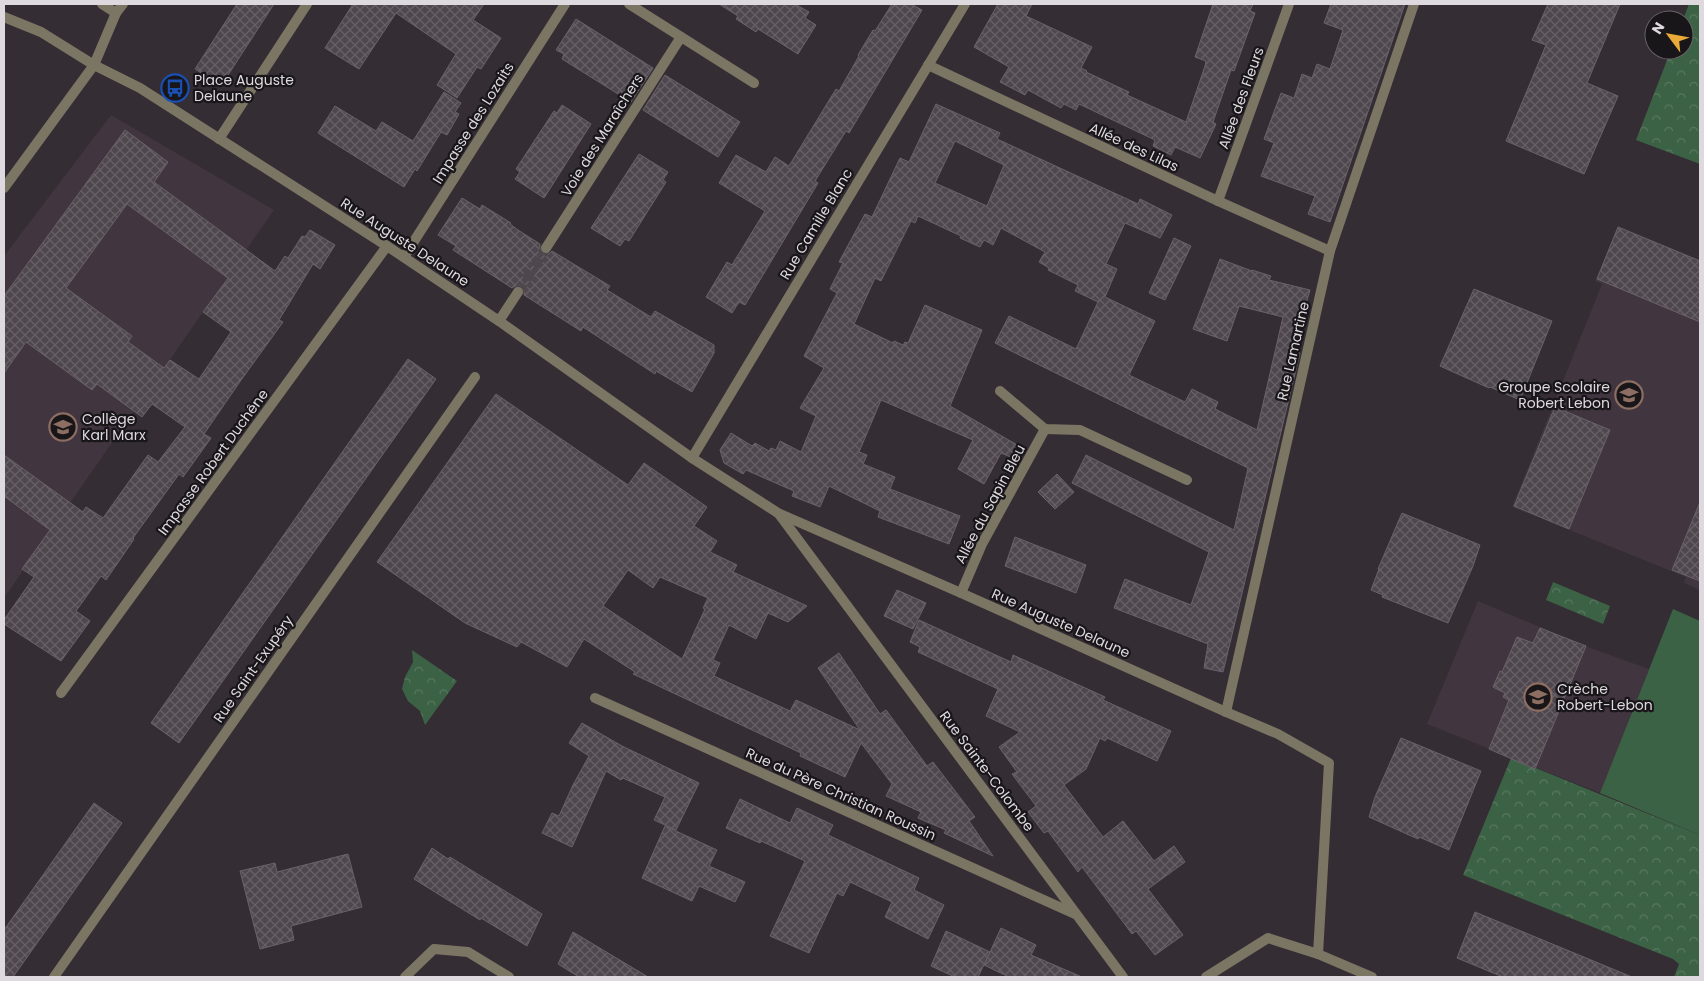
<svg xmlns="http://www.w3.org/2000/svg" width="1704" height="981" font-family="Poppins,sans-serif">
<defs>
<pattern id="park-crowns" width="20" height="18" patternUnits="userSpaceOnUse" patternTransform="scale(1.25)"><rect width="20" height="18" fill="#3c6245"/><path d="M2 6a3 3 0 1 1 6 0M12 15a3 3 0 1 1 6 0" fill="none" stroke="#58785f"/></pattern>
<pattern id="building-cross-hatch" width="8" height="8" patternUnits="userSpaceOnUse" patternTransform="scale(1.25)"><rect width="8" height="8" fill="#4e474e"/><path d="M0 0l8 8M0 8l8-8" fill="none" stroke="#676167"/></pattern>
</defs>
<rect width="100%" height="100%" fill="#342d34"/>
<!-- built -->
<g fill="#413540">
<path d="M111,115L274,210L4,598V256Z"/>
<path d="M1618,226L1700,260V590L1684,583L1686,577L1512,507L1602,284L1595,281Z"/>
<path d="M1478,601L1585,646L1649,669L1600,793L1427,724Z"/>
</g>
<!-- grass -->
<path fill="#3c6245" d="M1673,609L1700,621V835L1600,793Z"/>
<!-- park -->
<g fill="url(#park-crowns)">
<path d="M1689,4H1700V164L1636,140L1671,50H1684V20H1683Z"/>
<path d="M1553,582L1610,606L1603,624L1546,600Z"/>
<path d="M412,650L457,681L425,725L420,711L408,701L402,689L405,677L413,662Z"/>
<path d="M1511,758L1700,835V977H1674L1679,964L1673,959L1463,875Z"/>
</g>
<!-- building -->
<g fill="url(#building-cross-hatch)" stroke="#6a626a" fill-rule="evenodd">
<path d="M237,4H274L221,86L195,69Z"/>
<path d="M353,4H484L473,20L501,38L481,69L477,67L457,98L437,85L456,54L396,13L359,69L325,48Z"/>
<path d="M719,4H795L809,12L805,18L816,25L798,54L758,29L756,32L736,19L738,16Z"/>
<path d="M892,4H911L922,10L849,133L846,131L815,181L818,183L745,305L739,302L732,313L706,297L727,262L732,265L765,211L719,183L736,155L766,172L775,157L789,166L836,89L839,91L859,56L858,55L873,30L875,31Z"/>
<path d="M998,4H1032L1026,16L1092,47L1081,68L1087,71L1086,72L1129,92L1127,95L1186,122L1205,66L1206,61L1195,57L1213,4H1253L1250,11L1255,13L1234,71L1231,70L1213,122L1216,124L1200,158L1175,147L1171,155L1153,146L1155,140L1079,104L1076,110L1064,104L1061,108L1028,90L1025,95L1000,82L1009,67L974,47Z"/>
<path d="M1331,4H1405L1330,222L1308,214L1315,196L1261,176L1274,143L1264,139L1281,93L1294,98L1302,74L1312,78L1317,64L1330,69L1343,30L1324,23Z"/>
<path d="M1548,4H1620L1587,83L1618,96L1584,174L1506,141L1546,45L1532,40Z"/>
<path d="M576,19L653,68L631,102L562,59L564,54L556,50Z"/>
<path d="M665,75L740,122L718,157L643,110Z"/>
<path d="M444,92L461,103L455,112L459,114L447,135L441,132L417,171L415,169L404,187L318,133L335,106L376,131L382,122L413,141Z"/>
<path d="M936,104L1000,133L997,139L1138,204L1140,199L1172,215L1160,238L1125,223L1106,264L1117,269L1105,297L1155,321L1129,375L1185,402L1192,389L1218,402L1215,409L1257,430L1283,317L1239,306L1227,341L1193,329L1220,259L1252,271V270L1271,276L1269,280L1310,290L1292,351L1300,353L1223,672L1204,668L1208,644L1114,608L1125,579L1191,605L1209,552L1072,483L1086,455L1234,530L1248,468L995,343L1009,316L1076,349L1098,302L1075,291L1078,285L1048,270L1049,268L1039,262L1045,252L1001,228L993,245L984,240L980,247L960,238L961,236L918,216L915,223L911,221L881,281L875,278L854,324L893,343L894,341L903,345L905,342L908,343L925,305L982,330L950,406L1019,446L1013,458L1001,453L984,484L958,469L973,440L881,400L859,452L867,455L863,464L895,477L890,489L960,516L949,544L878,517L880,511L829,486L820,507L792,496L794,491L746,470L743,474L724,463L720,450L731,433L752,446L755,443L769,451L771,448L776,450L780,441L801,452L816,416L800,408L824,368L804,356L837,293L830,289L843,263L839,262L865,214L872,217L900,158L909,162ZM955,141L1004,165L987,206L935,183Z"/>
<path d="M562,105L591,124L544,198L515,179L520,172L516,169L554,111L557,113Z"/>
<path d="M125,130L168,162L154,182L275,271L285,256L288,258L302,236L305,237L310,230L335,245L320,269L313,264L279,320L283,322L239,383L204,434L211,438L183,477L179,474L133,538L134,539L106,580L101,576L76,611L90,621L61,661L4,624V620L34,577L22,569L50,530L4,496V455L83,512L86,507L103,518L148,455L158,462L185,427L152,404L142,417L97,384L92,390L26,342L4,373V296ZM127,204L228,278L203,312L231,332L199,379L170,360L164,368L128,342L132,336L66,288Z"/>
<path d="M639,154L668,172L663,180L666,182L629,241L625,239L620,246L591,228Z"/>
<path d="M462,198L480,209L482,205L511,223L510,224L518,230L540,244V251L543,254H549L552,251L610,286L607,290L651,317L655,311L714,345V353L692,392L656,371L655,374L583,327L581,331L524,295V289L521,286H515L512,288L453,250L456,246L438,235Z"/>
<path d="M1618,227L1700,261V322L1597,279Z"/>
<path d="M1174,238L1191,246L1165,300L1149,293Z"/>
<path d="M1474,289L1552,321L1520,400L1490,387L1489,388L1440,366Z"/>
<path d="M408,359L436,379L179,743L151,723Z"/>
<path d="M496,394L628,485L644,463L707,507L694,526L717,541L710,552L737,565L733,572L807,606L788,622L768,613L756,639L729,625L713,660L720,663L714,676L790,711L796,700L860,730L818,668L839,653L880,714L886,710L927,766L933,762L975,817L969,821L993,856L944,833L946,830L918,818L921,812L886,796L892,784L861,743L845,777L800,756L801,753L633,674L635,672L584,639L567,667L521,642L517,647L465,623L377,562ZM628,570L653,588L660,577L708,598L703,608L705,609L682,659L603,606Z"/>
<path d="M1555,407L1610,430L1569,529L1514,506Z"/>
<path d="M1057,474L1074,492L1055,509L1038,492Z"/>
<path d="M1700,502V581L1672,570Z"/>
<path d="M1402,513L1480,545L1473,566L1448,623L1382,597L1383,595L1371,590L1379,569H1378Z"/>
<path d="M1015,537L1086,565L1076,593L1005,566Z"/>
<path d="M897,590L926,603L913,629L884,616Z"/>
<path d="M919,620L1011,662L1013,655L1105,697L1103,700L1171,731L1157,761L1107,738L1105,741L1100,738L1086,769L1064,785L1103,837L1123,821L1154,861L1174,846L1185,862L1148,889L1183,935L1155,955L1136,931L1132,934L1082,867L1078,872L1048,831L1044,833L1028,812L1036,806L1012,774L1017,772L999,747L1020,732L986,716L998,689L918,652L920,647L910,642Z"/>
<path d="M1540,628L1586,646L1535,769L1489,749L1509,700L1503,697L1505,693L1493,687L1500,671L1502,672L1517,637L1533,643Z"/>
<path d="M582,723L622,746L699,783L676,830L654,820L665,797L623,778L621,780L606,771L572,847L542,833L552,813L559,816L573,785L589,756L569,743Z"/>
<path d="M1401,738L1481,771L1449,850L1419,837L1418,839L1369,817L1375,797Z"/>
<path d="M740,799L790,823L797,808L833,825L828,835L919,878L914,890L944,905L928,939L885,917L892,902L850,882L843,896L837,893L809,953L770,936L805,861L761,841L760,843L726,828Z"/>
<path d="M94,803L122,823L13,977H4V930Z"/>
<path d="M665,826L717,850L709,866L745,882L735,902L699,886L692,901L642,878Z"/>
<path d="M432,848L448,859L450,857L542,914L527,946L481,918L480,920L414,879Z"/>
<path d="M348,854L362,907L291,926L294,940L260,949L240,871L275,863L277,872Z"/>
<path d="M1475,912L1632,977H1503L1457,958Z"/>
<path d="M1001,928L1036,945L1031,955L1082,977H1009L984,965Z"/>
<path d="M946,931L990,952L978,977H955L931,966Z"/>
<path d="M573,932L648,977H579L558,964Z"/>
</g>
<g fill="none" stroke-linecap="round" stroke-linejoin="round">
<!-- street-tunnel -->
<path stroke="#4e474e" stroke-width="10" stroke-dasharray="10 5" stroke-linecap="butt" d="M518,292L546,248"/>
<!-- street -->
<g stroke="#7b7563" stroke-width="10">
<path d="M102,4L116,13"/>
<path d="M629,4L754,83"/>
<path d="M4,17L41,32L94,65L140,88L387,246L499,321L692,458L778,513L961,593L1226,712L1278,734L1329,763L1318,954"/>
<path d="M928,65L1218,201L1330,251"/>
<path d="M219,139L307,4"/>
<path d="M4,188L94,65L116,13L123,4"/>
<path d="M1218,201L1289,4"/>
<path d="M546,248L681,37"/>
<path d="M404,257L565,4"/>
<path d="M499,321L518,292"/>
<path d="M1000,391L1045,429L1080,430L1187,480"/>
<path d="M692,458L965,4"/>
<path d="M779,514L1123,977"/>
<path d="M961,593L982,544L1045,429"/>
<path d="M61,693L387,246"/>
<path d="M595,698L1075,914"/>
<path d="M1226,712L1330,251L1414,4"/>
<path d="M54,977L475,377"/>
<path d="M405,977L434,949L468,952L509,977"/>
<path d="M1206,977L1268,938L1318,954L1372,977"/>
</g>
</g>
<!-- icons -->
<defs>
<g id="bus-ring" transform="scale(1.4375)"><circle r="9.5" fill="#191619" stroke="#1a4fb4" stroke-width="1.5"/><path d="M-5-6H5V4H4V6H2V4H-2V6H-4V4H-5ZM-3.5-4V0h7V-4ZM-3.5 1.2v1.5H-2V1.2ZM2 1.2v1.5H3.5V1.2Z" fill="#1a4fb4"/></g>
<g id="school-ring" transform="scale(1.4375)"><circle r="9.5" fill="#191619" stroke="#8d6e63" stroke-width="1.5"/><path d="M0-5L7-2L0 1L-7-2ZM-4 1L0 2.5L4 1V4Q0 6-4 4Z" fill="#8d6e63"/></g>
</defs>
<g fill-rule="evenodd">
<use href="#bus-ring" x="175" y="88"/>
<use href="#school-ring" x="1629" y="395"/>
<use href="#school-ring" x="63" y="427"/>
<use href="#school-ring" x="1538" y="697"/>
</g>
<g text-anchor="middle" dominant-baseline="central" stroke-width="4.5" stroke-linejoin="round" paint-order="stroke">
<!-- poi labels -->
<g font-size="14" fill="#ded9de" stroke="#191619" text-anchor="start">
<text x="194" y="80">Place Auguste<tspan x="194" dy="16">Delaune</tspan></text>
<text x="1610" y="387" text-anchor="end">Groupe Scolaire<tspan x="1610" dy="16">Robert Lebon</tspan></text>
<text x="82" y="419">Collège<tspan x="82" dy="16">Karl Marx</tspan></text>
<text x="1557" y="689">Crèche<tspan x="1557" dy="16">Robert-Lebon</tspan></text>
</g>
<!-- street labels -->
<g font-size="14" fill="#ded9de" stroke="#191619">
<text transform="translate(1241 98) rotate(-70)">Allée des Fleurs</text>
<text transform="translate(473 123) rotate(-58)">Impasse des Lozaits</text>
<text transform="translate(602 135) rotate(-58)">Voie des Maraîchers</text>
<text transform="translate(1134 147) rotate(25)">Allée des Lilas</text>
<text transform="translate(816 224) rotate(-59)">Rue Camille Blanc</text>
<text transform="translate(405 242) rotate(33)">Rue Auguste Delaune</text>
<text transform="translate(1293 351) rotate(-77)">Rue Lamartine</text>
<text transform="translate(213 462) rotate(-54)">Impasse Robert Duchêne</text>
<text transform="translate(990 504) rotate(-62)">Allée du Sapin Bleu</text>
<text transform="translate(1061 623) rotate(24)">Rue Auguste Delaune</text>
<text transform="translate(253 669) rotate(-55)">Rue Saint-Exupéry</text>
<text transform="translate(987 771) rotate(53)">Rue Sainte-Colombe</text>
<text transform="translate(841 794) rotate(24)">Rue du Père Christian Roussin</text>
</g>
</g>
<!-- border -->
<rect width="1704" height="981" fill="none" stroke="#ded9de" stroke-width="10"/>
<!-- north arrow -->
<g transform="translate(1669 35) rotate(302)"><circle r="24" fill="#191619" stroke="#686468"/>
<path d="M0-4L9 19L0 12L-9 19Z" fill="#eaaa39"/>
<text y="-8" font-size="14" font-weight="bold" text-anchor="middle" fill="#ded9de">N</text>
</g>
</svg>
